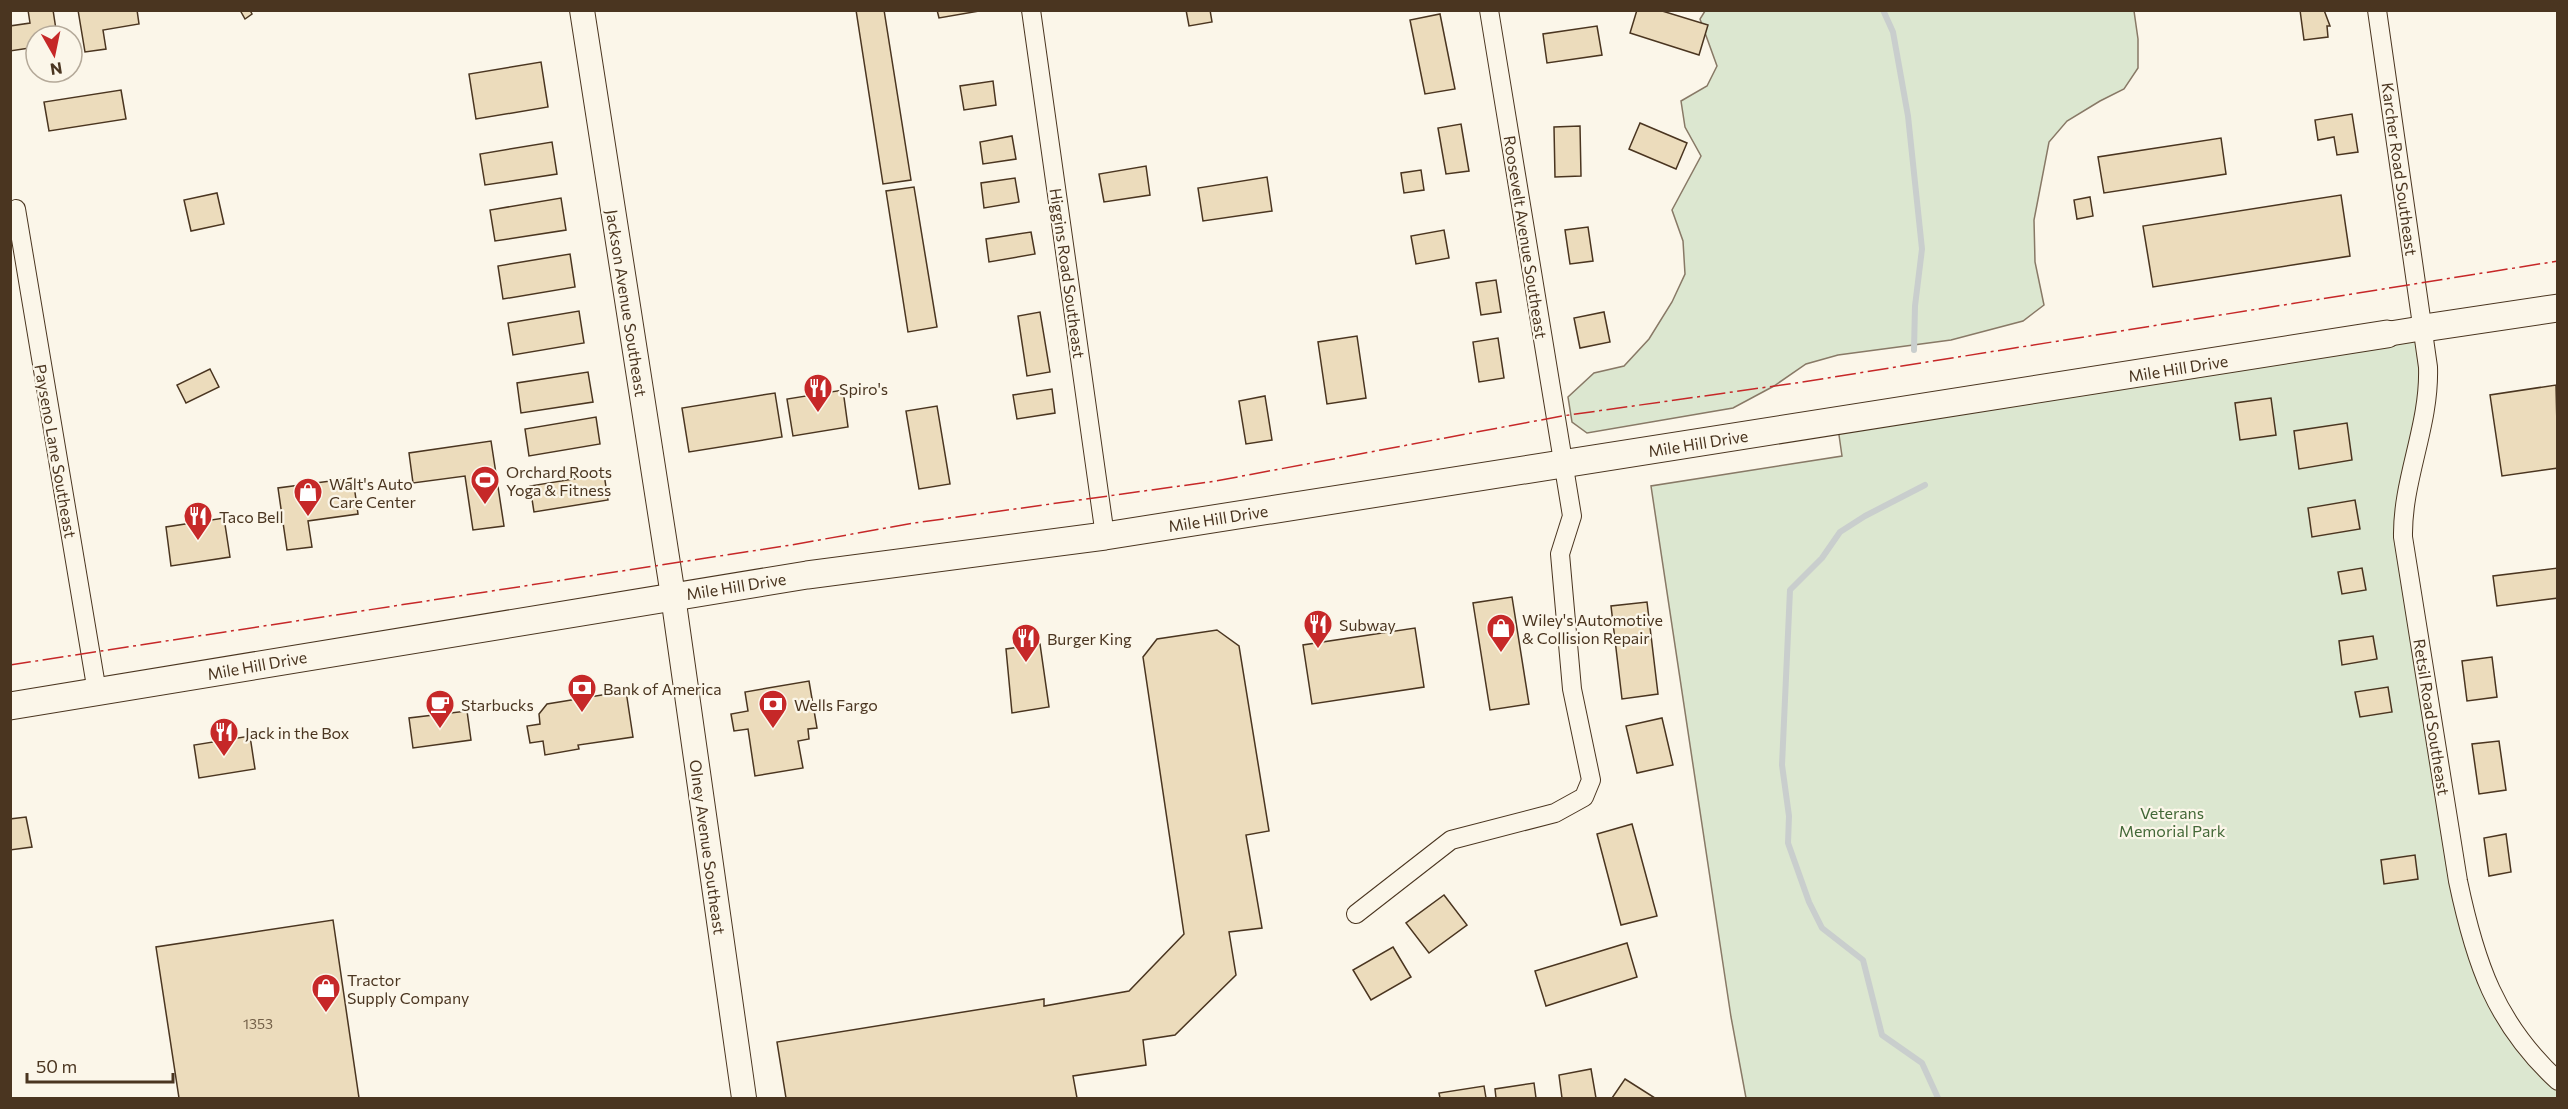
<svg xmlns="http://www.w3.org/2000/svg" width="2568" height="1109" font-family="Commissioner,sans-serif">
<rect width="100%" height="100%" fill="#fbf6e9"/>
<!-- green -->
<g fill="#dce7d0" stroke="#887966" stroke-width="1.5">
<path d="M1705,11H2134L2138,39V68L2124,89L2100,101L2067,121L2049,142L2034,220L2035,262L2044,305L2023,321L1951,340L1838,355L1806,364L1774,386L1733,408L1587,433L1572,422L1568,397L1594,373L1624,366L1649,339L1672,302L1685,274L1683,241L1672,210L1701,156L1685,127L1681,101L1707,86L1717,66L1700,19Z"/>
<path d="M2424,328L2428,367L2403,513L2476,956L2557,1081V1098H1746L1731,1017L1651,486L1842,456L1837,421Z"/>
</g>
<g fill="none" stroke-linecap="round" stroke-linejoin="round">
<!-- stream -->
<g stroke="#c9cecd" stroke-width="6">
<path d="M1883,10L1893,32L1908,116L1922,249L1915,306L1914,350"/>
<path d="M1925,485L1865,516L1840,532L1822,558L1790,590L1782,765L1789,816L1788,843L1809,902L1822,928L1863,960L1882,1035L1922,1063L1938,1098"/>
</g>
</g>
<!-- building -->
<g fill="#ecdcbc" stroke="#4a3520" stroke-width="1.5">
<path d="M28,10H53L57,36H36V47L10,51V26L30,23Z"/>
<path d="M78,10H137L139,24L103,30L106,49L85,52Z"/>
<path d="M240,10H250L252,14L245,19Z"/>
<path d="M856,10H884L911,180L883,184Z"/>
<path d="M937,10H985L939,18Z"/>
<path d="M1186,10H1210L1212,22L1189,26Z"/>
<path d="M1637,10H1659L1708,25L1699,55L1630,33Z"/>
<path d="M2300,10H2324L2330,26H2327L2328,37L2304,40Z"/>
<path d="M1440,14L1455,89L1425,94L1410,20Z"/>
<path d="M1597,26L1602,55L1547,63L1543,34Z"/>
<path d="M541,62L548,107L476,119L469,74Z"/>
<path d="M993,81L996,105L964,110L960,86Z"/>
<path d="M121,90L126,119L49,131L44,102Z"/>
<path d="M2352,114L2358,152L2337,155L2334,137L2318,140L2315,120Z"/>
<path d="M1640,123L1687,143L1676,169L1629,149Z"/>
<path d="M1461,124L1469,171L1446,174L1438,128Z"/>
<path d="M1580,126L1581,176L1555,177L1554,127Z"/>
<path d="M1012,136L1016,159L983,164L980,142Z"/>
<path d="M2221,138L2226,174L2104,193L2098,157Z"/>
<path d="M552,142L557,174L485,185L480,154Z"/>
<path d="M1146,166L1150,195L1104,202L1099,174Z"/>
<path d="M1421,170L1424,190L1404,193L1401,173Z"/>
<path d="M1267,177L1272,211L1203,221L1198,188Z"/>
<path d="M1015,178L1019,202L984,208L981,183Z"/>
<path d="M914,187L937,327L908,332L886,191Z"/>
<path d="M217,193L224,224L191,231L184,200Z"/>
<path d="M2341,195L2350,256L2153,287L2143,226Z"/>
<path d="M2090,197L2093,216L2077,219L2074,200Z"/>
<path d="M561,198L566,230L495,241L490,210Z"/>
<path d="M1588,227L1593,261L1570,264L1565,230Z"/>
<path d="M1444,230L1449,258L1416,264L1411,236Z"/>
<path d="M1031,232L1035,254L989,262L986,239Z"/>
<path d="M570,254L575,287L503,299L498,266Z"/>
<path d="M1496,280L1501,312L1481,315L1476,283Z"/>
<path d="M579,311L584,343L513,355L508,323Z"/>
<path d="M1040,312L1050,372L1027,376L1018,316Z"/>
<path d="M1604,312L1610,342L1580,348L1574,318Z"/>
<path d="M1357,336L1366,398L1327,404L1318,342Z"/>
<path d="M1498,338L1504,378L1479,382L1473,342Z"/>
<path d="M210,369L219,387L186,403L177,385Z"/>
<path d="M588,372L593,402L521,413L517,383Z"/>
<path d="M2556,385L2558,468L2502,476L2490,395Z"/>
<path d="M1052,389L1055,413L1017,419L1013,395Z"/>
<path d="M843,390L848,427L793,436L787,399Z"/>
<path d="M775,393L782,437L689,452L682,408Z"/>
<path d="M1265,396L1272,440L1246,444L1239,401Z"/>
<path d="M2271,398L2276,435L2240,440L2235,403Z"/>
<path d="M937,406L950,484L919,489L906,411Z"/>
<path d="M596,417L600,444L529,456L525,429Z"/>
<path d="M2347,423L2352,460L2299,469L2294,431Z"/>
<path d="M491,441L504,526L473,530L465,476L413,483L409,453Z"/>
<path d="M604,474L608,500L534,512L530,486Z"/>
<path d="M353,478L358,514L308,521L312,547L287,550L278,488Z"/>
<path d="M2355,500L2360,529L2312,537L2308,508Z"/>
<path d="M224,518L230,557L171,566L166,527Z"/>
<path d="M2362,568L2366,590L2342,594L2338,572Z"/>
<path d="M2558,568V598L2497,606L2493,576Z"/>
<path d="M1512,597L1529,704L1490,710L1473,603Z"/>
<path d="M1647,602L1658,694L1622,699L1611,606Z"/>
<path d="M1415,628L1424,687L1312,704L1303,645Z"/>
<path d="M1217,630L1239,646L1269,831L1246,835L1262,928L1229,932L1236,975L1175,1035L1143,1040L1146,1065L1073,1076L1077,1098H786L777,1042L1044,999V1006L1129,991L1184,934L1143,657L1157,639Z"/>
<path d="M2373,636L2377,659L2342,665L2339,641Z"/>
<path d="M1040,644L1049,707L1012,713L1006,649Z"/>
<path d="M2492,657L2497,697L2467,701L2462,661Z"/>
<path d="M809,681L817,728L808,729L809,739L798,741L803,768L755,776L748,729L734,731L731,714L748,711L745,692Z"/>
<path d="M2388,687L2392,712L2360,717L2355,692Z"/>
<path d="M626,691L633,737L578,745L579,749L545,755L543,741L530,743L527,726L540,724L539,714L547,704Z"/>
<path d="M467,711L471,740L413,748L409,718Z"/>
<path d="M1662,718L1673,765L1637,773L1626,726Z"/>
<path d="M250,736L255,769L199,778L194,745Z"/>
<path d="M2499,741L2506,790L2479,794L2472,744Z"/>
<path d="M26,817L32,847L10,850V819Z"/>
<path d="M1632,824L1657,916L1621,925L1597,834Z"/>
<path d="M2506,834L2511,872L2489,876L2484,838Z"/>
<path d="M2415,855L2418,879L2384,884L2381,860Z"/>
<path d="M1444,895L1467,925L1429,953L1406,923Z"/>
<path d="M333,920L359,1098H179L156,947Z"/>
<path d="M1627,943L1637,977L1546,1006L1535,971Z"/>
<path d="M1393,947L1411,977L1371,1000L1353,970Z"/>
<path d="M1591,1069L1596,1098H1562L1559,1075Z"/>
<path d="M1625,1079L1655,1098H1612Z"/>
<path d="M1534,1083L1536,1098H1496L1495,1089Z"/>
<path d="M1484,1086L1486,1098H1440L1439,1093Z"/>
</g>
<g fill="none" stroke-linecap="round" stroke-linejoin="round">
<!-- street casing -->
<g stroke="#4a3520" stroke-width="20">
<g id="street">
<path d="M1031,10L1105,536"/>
<path d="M2377,10L2428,367C2430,426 2402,479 2403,537L2458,881C2475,962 2495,1023 2558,1081"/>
<path d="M16,209L97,692"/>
<path d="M1356,914L1451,840L1555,813L1584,797L1591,780L1572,689L1560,554L1572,516L1489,10"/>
</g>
</g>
<!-- secondary casing -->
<g stroke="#4a3520" stroke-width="26">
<g id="secondary">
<path d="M582,10L673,596L744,1098"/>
<path d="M2387,334L2424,328"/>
</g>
</g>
<!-- primary casing -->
<g stroke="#4a3520" stroke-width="29">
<g id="primary">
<path d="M2424,328L2558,308"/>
<path d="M10,706L807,575L1105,536L2387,334"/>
</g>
</g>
<!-- street -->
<use href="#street" stroke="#fbf6e9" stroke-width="18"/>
<!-- secondary -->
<use href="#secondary" stroke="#fbf6e9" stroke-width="24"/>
<!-- primary -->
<use href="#primary" stroke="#fbf6e9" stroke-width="27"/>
<!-- power -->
<path stroke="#c62828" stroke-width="1.5" stroke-dasharray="21 4.5 3 4.5" stroke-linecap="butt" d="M10,665L791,545L914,523L1216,481L1562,416L1796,383L2558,261"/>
</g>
<!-- icons -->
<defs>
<g id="restaurant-pin" transform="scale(1.5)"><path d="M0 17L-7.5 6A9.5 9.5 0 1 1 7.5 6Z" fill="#c62828" stroke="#fbf6e9"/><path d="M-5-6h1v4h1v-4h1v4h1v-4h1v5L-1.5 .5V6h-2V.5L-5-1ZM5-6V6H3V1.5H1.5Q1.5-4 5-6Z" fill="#fff"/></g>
<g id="stadium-pin" transform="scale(1.5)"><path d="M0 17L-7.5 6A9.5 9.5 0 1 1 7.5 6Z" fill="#c62828" stroke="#fbf6e9"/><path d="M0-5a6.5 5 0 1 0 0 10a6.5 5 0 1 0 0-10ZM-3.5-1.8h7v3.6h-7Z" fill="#fff"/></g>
<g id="shop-pin" transform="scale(1.5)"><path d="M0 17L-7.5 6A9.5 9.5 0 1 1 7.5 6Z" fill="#c62828" stroke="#fbf6e9"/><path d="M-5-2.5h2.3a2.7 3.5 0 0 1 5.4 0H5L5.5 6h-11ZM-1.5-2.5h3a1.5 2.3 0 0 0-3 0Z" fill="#fff"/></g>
<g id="bank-pin" transform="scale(1.5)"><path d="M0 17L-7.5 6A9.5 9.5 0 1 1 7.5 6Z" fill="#c62828" stroke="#fbf6e9"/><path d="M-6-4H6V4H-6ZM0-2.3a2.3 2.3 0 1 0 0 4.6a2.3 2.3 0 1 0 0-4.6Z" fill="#fff"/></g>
<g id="cafe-pin" transform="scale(1.5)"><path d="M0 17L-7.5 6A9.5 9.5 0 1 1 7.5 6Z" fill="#c62828" stroke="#fbf6e9"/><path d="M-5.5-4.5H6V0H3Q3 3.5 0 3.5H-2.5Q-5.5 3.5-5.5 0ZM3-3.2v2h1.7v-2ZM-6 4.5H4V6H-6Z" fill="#fff"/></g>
</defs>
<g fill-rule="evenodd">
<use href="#restaurant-pin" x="818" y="388"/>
<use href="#stadium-pin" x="485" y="480"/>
<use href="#shop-pin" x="308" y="492"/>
<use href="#restaurant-pin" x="198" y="516"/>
<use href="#restaurant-pin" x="1318" y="624"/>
<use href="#shop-pin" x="1501" y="628"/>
<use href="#restaurant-pin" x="1026" y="638"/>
<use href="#bank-pin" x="582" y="688"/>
<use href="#cafe-pin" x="440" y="704"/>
<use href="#bank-pin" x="773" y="704"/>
<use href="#restaurant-pin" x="224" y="732"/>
<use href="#shop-pin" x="326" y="988"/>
</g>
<g text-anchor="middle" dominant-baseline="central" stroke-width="4.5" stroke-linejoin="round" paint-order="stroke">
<!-- number labels -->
<g font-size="14" fill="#725f47">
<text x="258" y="1023">1353</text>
</g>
<!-- street labels -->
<g font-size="16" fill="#4a3520" stroke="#fbf6e9">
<text transform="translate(2400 169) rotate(82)">Karcher Road Southeast</text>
<text transform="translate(1526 237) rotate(81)">Roosevelt Avenue Southeast</text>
<text transform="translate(1068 273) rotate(82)">Higgins Road Southeast</text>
<text transform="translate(627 303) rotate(81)">Jackson Avenue Southeast</text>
<text transform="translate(2178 368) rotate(-9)">Mile Hill Drive</text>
<text transform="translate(1698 443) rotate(-9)">Mile Hill Drive</text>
<text transform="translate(56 451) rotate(80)">Payseno Lane Southeast</text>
<text transform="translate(1218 518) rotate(-9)">Mile Hill Drive</text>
<text transform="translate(736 586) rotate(-9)">Mile Hill Drive</text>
<text transform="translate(257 665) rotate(-10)">Mile Hill Drive</text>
<text transform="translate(2432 717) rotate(81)">Retsil Road Southeast</text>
<text transform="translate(708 847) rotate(82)">Olney Avenue Southeast</text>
</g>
<!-- poi labels -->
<g font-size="16" fill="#4a3520" stroke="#fbf6e9" text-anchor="start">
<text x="839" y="388">Spiro's</text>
<text x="506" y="471">Orchard Roots<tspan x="506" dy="18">Yoga &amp; Fitness</tspan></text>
<text x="329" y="483">Walt's Auto<tspan x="329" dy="18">Care Center</tspan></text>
<text x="219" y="516">Taco Bell</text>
<text x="1522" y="619">Wiley's Automotive<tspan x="1522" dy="18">&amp; Collision Repair</tspan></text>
<text x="1339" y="624">Subway</text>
<text x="1047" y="638">Burger King</text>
<text x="603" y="688">Bank of America</text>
<text x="461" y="704">Starbucks</text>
<text x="794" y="704">Wells Fargo</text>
<text x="245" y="732">Jack in the Box</text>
<text x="347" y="979">Tractor<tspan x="347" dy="18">Supply Company</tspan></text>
</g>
<!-- park labels -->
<g font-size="16" fill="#436837" stroke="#fbf6e9">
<text x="2172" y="812">Veterans<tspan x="2172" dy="18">Memorial Park</tspan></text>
</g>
</g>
<!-- border -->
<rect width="2568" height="1109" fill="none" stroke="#4a3520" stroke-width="24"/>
<!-- north arrow -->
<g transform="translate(54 54) rotate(171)"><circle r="28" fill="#fbf6e9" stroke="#b4a999" stroke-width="1.5"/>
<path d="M0-4.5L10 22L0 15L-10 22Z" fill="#c62828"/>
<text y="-9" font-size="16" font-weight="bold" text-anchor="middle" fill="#4a3520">N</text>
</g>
<!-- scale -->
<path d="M27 1073v9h146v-9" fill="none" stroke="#4a3520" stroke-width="3"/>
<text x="36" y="1073" font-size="18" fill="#4a3520" stroke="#fbf6e9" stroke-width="4.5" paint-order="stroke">50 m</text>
</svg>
